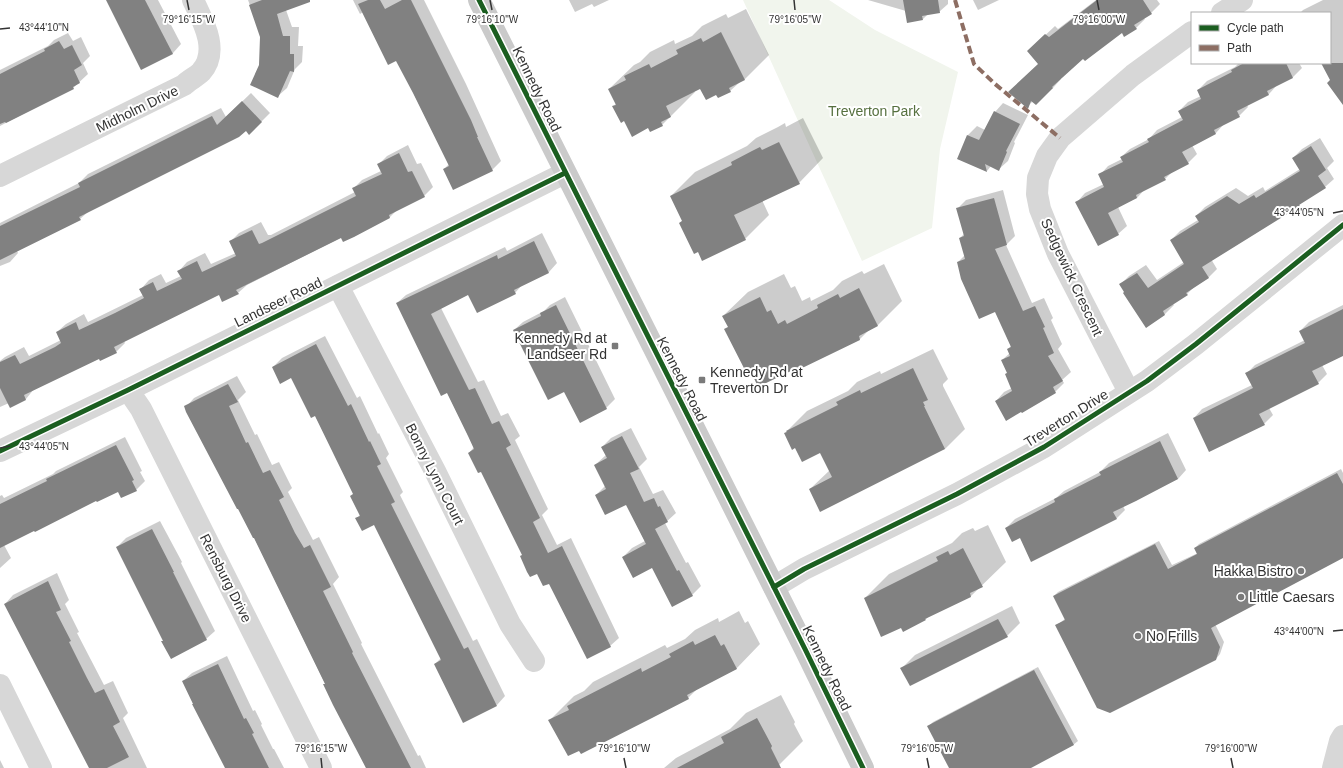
<svg xmlns="http://www.w3.org/2000/svg" width="1343" height="768" font-family="Helvetica,sans-serif">
<rect width="100%" height="100%" fill="#fff"/>
<!-- green -->
<path fill="#f1f5ed" d="M743,0H829L875,30L958,72L940,149L932,228L862,261Z"/>
<!-- shadow -->
<g fill="#0003">
<path d="M107,0H158L181,44L173,53L141,69Z"/>
<path d="M248,0H299L286,10L292,27H299L298,46H303L302,62L295,69L287,88L278,96L260,65L261,36Z"/>
<path d="M353,0H424L466,84L501,161L492,170L444,169L449,164L397,60L363,12L360,14Z"/>
<path d="M569,0H609L594,7L592,4L575,12Z"/>
<path d="M868,0H948V4L939,12L928,14L923,19L906,11Z"/>
<path d="M973,0H999L978,10Z"/>
<path d="M1096,0H1157L1160,4L1151,13L1144,18L1145,19L1136,28L1122,32L1084,57L1060,78L1061,79L1053,88L1033,101L1027,107L1040,64L1037,43L1055,26L1058,29Z"/>
<path d="M1323,0H1343V104L1322,63H1330V13H1300L1303,10Z"/>
<path d="M746,9L769,55L745,79L740,82L730,91L717,93L701,88L694,91L695,92L662,125L649,127L624,120L613,106L616,104L609,89L634,65L640,62L650,52L674,40L675,44L692,36L702,26L726,14L728,18Z"/>
<path d="M68,33L73,41L81,37L90,56L83,63L88,74L73,88L0,126V70L48,46L54,40Z"/>
<path d="M1239,63H1299L1302,68L1293,77L1277,85L1269,94L1247,105L1248,107L1239,116L1224,124L1216,133L1192,145L1197,154L1188,163L1174,170L1165,179L1145,189L1137,198L1118,207L1127,226L1118,234L1077,202L1085,193L1104,184L1100,175L1108,166L1122,159L1121,157L1130,149L1149,139L1157,130L1182,117L1179,111L1188,102L1201,96L1198,90L1207,81L1235,67Z"/>
<path d="M251,93L270,113L249,134L246,130L89,211L80,219L17,251L18,253L10,262L0,266V223L79,183L88,174L221,108L226,117Z"/>
<path d="M1003,103L1028,115L1014,142L1015,143L1008,161L999,169L991,166L987,171L958,159L968,135L977,126L985,130L995,112Z"/>
<path d="M803,118L823,158L799,183L762,200L769,215L745,239L680,223L683,220L671,196L695,172L747,146L756,138L778,127L785,123L786,127Z"/>
<path d="M1320,138L1334,161L1327,168L1334,179L1325,187L1303,201L1299,205L1211,259L1217,269L1208,278L1196,285L1187,294L1173,304L1174,305L1165,314L1146,326L1121,284L1129,276L1146,265L1157,280L1184,262L1171,240L1180,231L1198,220L1196,216L1205,207L1236,188L1248,196L1263,187L1265,191L1300,169L1293,158L1302,149Z"/>
<path d="M408,145L417,164L421,163L433,187L424,196L398,209L390,217L342,237L247,285L238,293H219L124,341L125,343L116,352L100,358L34,389L26,399L10,406L9,403L0,407V361L5,357L24,347L29,356L61,340L57,332L66,324L84,314L88,322L143,295L141,289L149,280L161,274L166,283L181,276L179,271L187,262L205,253L211,264L236,253L230,242L239,233L261,222L268,235H271L355,192L354,188L362,180L381,171L378,165L387,156Z"/>
<path d="M1003,190L1015,236L1006,245L1032,303L1044,298L1053,318L1051,320L1062,344L1058,349L1071,372L1062,380L1064,383L1055,392L996,401L1004,392L1012,388L1006,374L1008,372L1002,360L1010,353L1008,349L1011,346L996,311L958,262L965,255L960,238L964,234L957,209L966,200Z"/>
<path d="M542,233L557,263L549,272L523,284L515,293L469,294L441,308L478,382L484,380L501,416L508,413L520,436L515,440L548,509L542,515L557,545L571,538L619,638L610,646L549,582L538,572L523,555L481,470L469,453L474,447L447,392L397,303L406,295L505,247L507,251Z"/>
<path d="M884,264L902,301L878,325L868,331L860,339L795,368L729,326L723,316L748,292L784,274L791,288L795,286L802,301L810,297L811,301L833,290L842,281L862,271L864,274Z"/>
<path d="M565,297L615,399L606,408L564,390L514,330L523,322L544,311L550,305Z"/>
<path d="M1343,305V355L1322,365L1327,374L1318,383L1269,408L1273,415L1264,424L1194,418L1202,409L1252,385L1246,374L1255,365L1305,340L1300,331L1309,322Z"/>
<path d="M325,336L357,398L360,396L378,434L379,433L389,454L386,458L403,492L400,495L473,641L477,639L505,696L497,705L435,664L441,658L375,524L357,518L360,515L354,493L315,415L292,377L273,367L282,358Z"/>
<path d="M933,349L948,379L943,384V386L965,429L945,449L810,489L830,470L821,452L796,447L785,433L807,411L848,391L857,382L880,371L881,374Z"/>
<path d="M237,376L246,392L238,400L255,435L257,434L272,465L279,462L292,488L288,492L313,540L319,537L339,577L333,584L362,643L361,644L418,756L420,755L426,768H366L254,537L186,407L194,398Z"/>
<path d="M631,428L647,459L639,467L653,494L663,490L676,513L665,523L686,563L688,562L701,586L692,595L652,566L623,557L632,548L645,541L626,503L596,495L605,486L595,465L606,455L602,447L611,438Z"/>
<path d="M1168,433L1186,470L1178,479L1123,506L1125,510L1117,518L1020,537L1006,528L1015,519L1056,498L1064,491L1100,472L1109,463Z"/>
<path d="M125,437L142,471L140,472L145,481L136,490L119,491L97,500L4,545L11,558L0,568V496L2,495L4,498L53,474L56,471Z"/>
<path d="M1341,469L1343,473V557L1215,624L1224,642L1220,654L1216,659L1056,626L1066,618L1054,596L1058,592L1159,541L1172,565L1198,553L1195,548L1199,544Z"/>
<path d="M160,521L182,562L181,563L215,631L206,639L164,641L117,547L126,538Z"/>
<path d="M988,525L1006,562L971,596L929,616L925,620L901,626L865,598L889,574L952,543L962,533L973,528L975,531Z"/>
<path d="M57,573L69,600L65,604L79,632L77,633L104,685L113,681L128,713L123,718L147,768H90L5,604L13,595Z"/>
<path d="M1012,606L1020,623L1007,636L902,668L915,655Z"/>
<path d="M739,611L745,623L748,621L760,644L736,669L698,688L688,698L550,720L574,696L584,691L593,682L665,645L667,648L685,639L695,630L718,618L719,622Z"/>
<path d="M227,656L253,711L255,710L262,724L261,725L273,749H274L284,768H227L183,681L192,673Z"/>
<path d="M1038,667L1078,741L1073,745L1029,768H951L929,726L933,722Z"/>
<path d="M781,695L795,722L794,724L803,741L779,765L774,768H664L676,758L730,729L746,713Z"/>
<path d="M0,760L4,768H0Z"/>
</g>
<!-- building -->
<g fill="#818181">
<path d="M106,0H145L173,54L141,70Z"/>
<path d="M262,0H310V2L277,14L283,36H290V54H294V72L290,71L278,98L250,85L259,65L260,37L249,5Z"/>
<path d="M368,0H380L385,9L402,0H411L471,120L478,137H477L493,171L453,190L443,169L449,166L413,93L396,61L388,65L358,4Z"/>
<path d="M903,0H938L940,13L922,16L923,20L907,23Z"/>
<path d="M1097,0H1143L1152,14L1134,25L1137,29L1124,37L1122,33L1085,61L1083,59L1052,87L1053,88L1036,105L1031,101L1028,109L1008,92L1038,64L1027,51L1045,34L1049,37Z"/>
<path d="M721,32L745,80L729,88L731,92L718,98L716,95L706,100L700,89L666,106L671,117L661,122L663,126L650,132L648,128L632,137L624,121L621,123L612,106L616,105L608,89L626,80L624,76L649,64L651,68L678,54L676,50L701,38L703,42Z"/>
<path d="M59,41L64,49L72,45L82,65L74,70L80,83L73,87L74,89L6,123L5,122L0,124V74L45,51L44,49Z"/>
<path d="M1244,63H1286L1293,78L1267,91L1269,95L1237,111L1240,117L1214,130L1216,134L1182,152L1189,164L1164,177L1166,180L1136,195L1137,198L1108,213L1119,235L1098,246L1075,202L1104,187L1098,174L1123,162L1120,157L1149,142L1147,139L1183,120L1178,111L1201,99L1197,90L1232,72L1231,70Z"/>
<path d="M1321,63H1343V105L1327,83L1330,80Z"/>
<path d="M242,101L262,122L249,135L246,131L239,137L79,217L81,220L0,260V226L80,187L78,183L212,116L217,125Z"/>
<path d="M994,111L1020,124L1006,151L1007,152L999,171L985,164L987,172L957,159L967,135L979,140Z"/>
<path d="M779,142L800,184L734,215L746,240L702,261L698,252L694,254L679,223L682,221L670,196L732,165L731,162L752,151L760,147L762,150Z"/>
<path d="M1311,146L1326,170L1318,176L1326,188L1299,205L1300,206L1202,267L1209,278L1186,293L1188,295L1163,311L1165,315L1146,328L1123,293L1124,292L1119,284L1137,273L1148,288L1184,264L1170,240L1199,222L1195,216L1227,196L1239,204L1254,195L1256,198L1300,171L1292,158Z"/>
<path d="M399,153L408,172L412,171L425,197L389,215L390,218L354,237L343,242L341,238L236,290L239,294L222,302L219,295L114,347L117,353L100,361L99,359L24,395L26,400L10,408L0,388V362L15,355L20,364L55,347L61,343L56,332L76,322L79,330L115,313L144,298L139,289L153,282L157,291L182,279L177,271L197,261L202,272L236,256L229,241L252,230L259,244L262,243L356,196L352,188L382,174L377,164Z"/>
<path d="M994,198L1007,245L995,249L1023,311L1035,306L1045,327L1043,328L1054,353L1048,356L1063,381L1053,387L1056,393L1022,413L1021,412L1006,421L995,401L1012,391L1005,374L1007,373L1001,360L1010,356L1007,349L1011,347L995,312L979,319L961,279L957,262L965,259L959,238L964,236L956,208Z"/>
<path d="M534,241L549,273L514,290L516,294L477,313L468,295L431,314L469,390L475,388L492,424L499,421L511,445L506,448L540,518L533,522L548,553L562,546L611,647L587,659L549,584L543,586L537,574L530,577L527,572L520,556L522,555L481,472L478,473L468,453L474,449L468,436L447,393L441,396L396,303L497,255L498,259Z"/>
<path d="M859,288L878,326L859,336L860,340L796,371L795,369L758,387L753,376L749,378L724,329L728,327L722,316L760,297L767,312L771,310L778,324L785,320L787,324L818,308L817,305L838,294L840,298Z"/>
<path d="M556,305L607,409L580,423L564,392L548,400L513,330L541,316L540,313Z"/>
<path d="M1343,309V356L1312,371L1319,384L1259,414L1265,425L1209,452L1193,418L1253,388L1245,373L1305,343L1299,331Z"/>
<path d="M316,344L348,406L351,404L369,442L370,441L381,464L377,466L395,502L391,504L464,649L468,647L497,706L463,723L434,664L441,660L374,525L362,531L355,518L360,516L350,496L353,494L315,416L311,418L291,378L280,384L272,367Z"/>
<path d="M913,368L928,400L923,402L925,406H924L945,449L820,512L809,489L832,477L820,453L802,462L795,448L792,450L784,433L787,432L786,431L838,405L836,402L860,390L861,393Z"/>
<path d="M228,384L238,402L229,406L246,443L248,442L263,473L270,470L284,497L279,500L295,533L304,548L310,545L331,587L323,591L353,652L352,653L411,768H366L333,705L323,684H325L254,538H253L238,509H237L186,412L184,406Z"/>
<path d="M622,436L639,469L630,473L644,502L654,498L658,507L660,506L668,522L655,529L677,571L679,570L693,596L672,607L652,568L633,578L622,557L646,544L626,505L605,515L595,495L606,489L594,465L607,458L601,447Z"/>
<path d="M1160,441L1178,479L1136,501L1113,512L1117,519L1031,562L1020,538L1012,542L1005,528L1055,502L1054,499L1101,475L1099,472Z"/>
<path d="M116,445L134,480L132,481L137,491L121,498L118,492L97,502L96,501L35,532L34,531L0,548V504L47,481L46,479Z"/>
<path d="M1337,473L1343,484V558L1211,628L1220,647L1216,660L1110,713L1097,708L1055,625L1065,620L1053,596L1155,544L1168,569L1197,554L1194,548Z"/>
<path d="M152,529L174,572H173L207,640L171,659L161,641H163L116,547Z"/>
<path d="M963,548L983,587L970,593L971,597L925,619L926,620L903,632L901,628L881,637L864,598L938,561L936,557L948,551L950,555Z"/>
<path d="M48,581L61,610L56,612L71,641L69,642L87,678L95,693L104,689L120,722L113,726L129,757L107,768H89L4,604Z"/>
<path d="M998,619L1008,637L910,686L900,668Z"/>
<path d="M715,635L721,646L724,644L737,669L687,695L689,699L652,718L581,754L579,751L568,756L548,720L569,710L567,706L641,668L642,672L671,657L669,654L693,641L695,645Z"/>
<path d="M218,664L244,719L246,718L254,733L252,734L269,768H225L192,704H193L182,681Z"/>
<path d="M1034,670L1074,745L1031,768H949L927,726Z"/>
<path d="M757,718L772,746L771,748L781,768H677L724,743L721,737Z"/>
</g>
<g fill="none" stroke-linecap="round" stroke-linejoin="round">
<!-- minor -->
<g stroke="#d7d7d7" stroke-width="22">
<path d="M1222,13L1242,0"/>
<path d="M0,176L184,85C189,80 196,77 201,72C220,51 203,21 193,0"/>
<path d="M338,286L435,471L510,624L534,661"/>
<path d="M128,390L141,409L321,768"/>
<path d="M1129,392L1058,254L1040,209L1037,194L1038,178L1047,156L1060,138L1133,75L1192,32"/>
<path d="M0,451L128,390L565,173"/>
<path d="M774,587L804,569L957,494L1044,447L1147,381L1196,344L1343,225"/>
<path d="M0,685L41,768"/>
<path d="M1333,768L1340,741L1343,736"/>
</g>
<!-- major -->
<path stroke="#cacaca" stroke-width="22" d="M479,0L805,649L863,768"/>
<!-- quiet -->
<path stroke="#8d6e63" stroke-width="4" stroke-dasharray="8 4" stroke-linecap="butt" d="M955,0L974,64L995,84L1060,138"/>
<!-- cycleway casing -->
<g stroke="#fff" stroke-width="8">
<g id="cycleway">
<path d="M479,0L805,649L863,768"/>
<path d="M0,451L128,390L565,173"/>
<path d="M774,587L804,569L957,494L1044,447L1147,381L1196,344L1343,225"/>
</g>
</g>
<!-- cycleway -->
<use href="#cycleway" stroke="#1b5e20" stroke-width="5"/>
</g>
<!-- ticks -->
<path fill="none" stroke="#333" stroke-width="1.5" d="M187,0L189,10M490,0L492,10M794,0L795,10M1097,0L1099,10M0,29L10,28M1333,213L1343,211M0,448L10,446M1333,631L1343,630M321,758L322,768M624,758L626,768M927,758L929,768M1231,758L1233,768"/>
<!-- markers -->
<g fill="#7a7a7a" stroke="#fff" stroke-width="1.5">
<rect x="611" y="342" width="8" height="8" rx="2"/>
<rect x="698" y="376" width="8" height="8" rx="2"/>
<circle cx="1301" cy="571" r="4"/>
<circle cx="1241" cy="597" r="4"/>
<circle cx="1138" cy="636" r="4"/>
</g>
<g text-anchor="middle" dominant-baseline="central" stroke-width="4" stroke-linejoin="round" paint-order="stroke">
<!-- street labels -->
<g font-size="14" fill="#333" stroke="#fff">
<text transform="translate(537 89) rotate(64)">Kennedy Road</text>
<text transform="translate(137 109) rotate(-26)">Midholm Drive</text>
<text transform="translate(1072 277) rotate(65)">Sedgewick Crescent</text>
<text transform="translate(278 302) rotate(-26)">Landseer Road</text>
<text transform="translate(682 379) rotate(63)">Kennedy Road</text>
<text transform="translate(1066 418) rotate(-32)">Treverton Drive</text>
<text transform="translate(435 474) rotate(63)">Bonny Lynn Court</text>
<text transform="translate(226 578) rotate(63)">Rensburg Drive</text>
<text transform="translate(827 668) rotate(64)">Kennedy Road</text>
</g>
<!-- park labels -->
<g font-size="14" fill="#56703f" stroke="#fff">
<text x="874" y="111">Treverton Park</text>
</g>
<!-- poi labels -->
<g font-size="14" fill="#333" stroke="#fff" text-anchor="start">
<text x="607" y="338" text-anchor="end">Kennedy Rd at<tspan x="607" dy="16">Landseer Rd</tspan></text>
<text x="710" y="372">Kennedy Rd at<tspan x="710" dy="16">Treverton Dr</tspan></text>
<text x="1293" y="571" text-anchor="end">Hakka Bistro</text>
<text x="1249" y="597">Little Caesars</text>
<text x="1146" y="636">No Frills</text>
</g>
</g>
<g font-size="10" text-anchor="middle" fill="#333" stroke="#fff" stroke-width="4" stroke-linejoin="round" paint-order="stroke">
<text x="189" y="23">79°16'15"W</text>
<text x="492" y="23">79°16'10"W</text>
<text x="795" y="23">79°16'05"W</text>
<text x="1099" y="23">79°16'00"W</text>
<text x="44" y="31">43°44'10"N</text>
<text x="1299" y="216">43°44'05"N</text>
<text x="44" y="450">43°44'05"N</text>
<text x="1299" y="635">43°44'00"N</text>
<text x="321" y="752">79°16'15"W</text>
<text x="624" y="752">79°16'10"W</text>
<text x="927" y="752">79°16'05"W</text>
<text x="1231" y="752">79°16'00"W</text>
</g>
<!-- legend -->
<rect x="1191" y="12" width="140" height="52" fill="#ffffff" stroke="#adadad"/>
<rect x="1199" y="25" width="20" height="6" fill="#1b5e20" stroke="#adadad"/>
<text x="1227" y="32" font-size="12" fill="#333333">Cycle path</text>
<rect x="1199" y="45" width="20" height="6" fill="#8d6e63" stroke="#adadad"/>
<text x="1227" y="52" font-size="12" fill="#333333">Path</text>
</svg>
